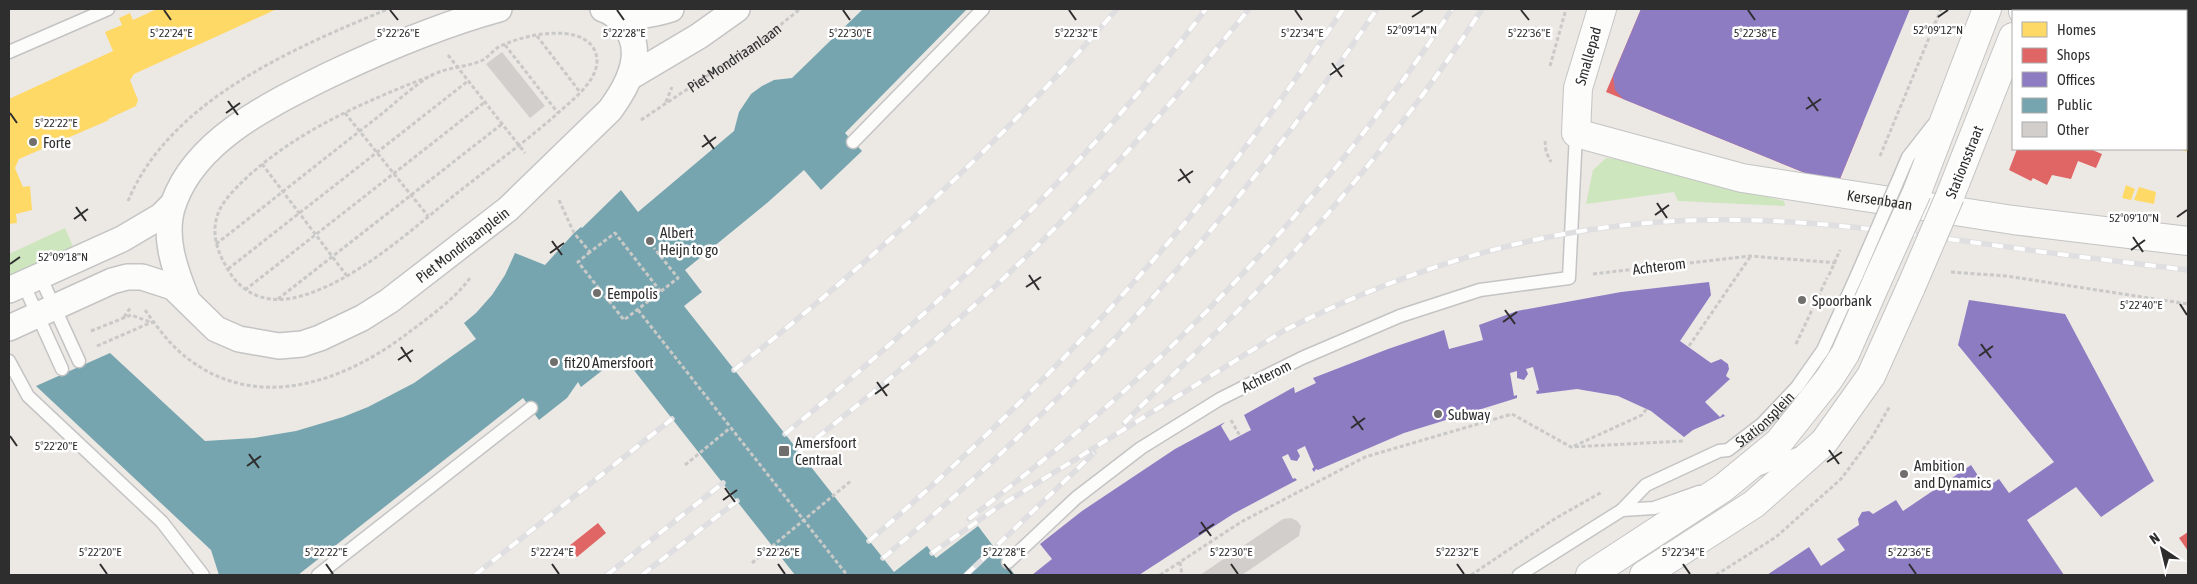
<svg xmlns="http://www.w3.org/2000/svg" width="2197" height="584" font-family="'Asap Condensed',sans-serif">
<rect width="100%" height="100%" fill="#ece8e4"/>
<!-- green -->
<g fill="#cee6be">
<path d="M1606,158L1634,161L1670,172L1784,201L1785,206L1678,201L1674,192L1586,204L1593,170Z"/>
<path d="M65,228L74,249L9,279V254Z"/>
</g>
<!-- homes -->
<g fill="#ffd966">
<path d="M157,9H277L134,74L130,80L138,100L136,106L108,119L109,120L19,159L15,168L23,187L30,186L32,210L16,214L17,223L9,224V99L113,51L105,32L122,25L119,18L130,13L133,20Z"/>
<path d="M2159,9H2188V31L2186,30V11H2158Z"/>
<path d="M2186,92L2188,93V152L2179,149H2186Z"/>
<path d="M2126,185L2135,189L2131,200L2122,198Z"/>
<path d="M2139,187L2156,192L2154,204L2134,200Z"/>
</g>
<!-- shops -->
<g fill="#e06666">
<path d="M1641,9H1657L1863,123L1837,186L1606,92Z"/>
<path d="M2017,149H2090L2102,154L2096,168L2078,161L2071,179L2052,175L2047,185L2033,178L2031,181L2009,170Z"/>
<path d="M598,523L606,533L577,557L569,546Z"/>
<path d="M2188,532V551L2179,538Z"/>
</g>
<!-- offices -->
<g fill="#8e7cc3">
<path d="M1641,9H1910L1837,186L1623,99L1615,90L1613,76Z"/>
<path d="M1709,282L1711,295L1680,341L1711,363L1721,359L1728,364L1729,369L1726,376L1730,379L1705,402L1720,417L1723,414L1725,416L1693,430L1684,437L1651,411L1618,396L1577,389L1537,394L1536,391L1539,390L1533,367L1526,369L1528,374L1524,380L1517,378V371L1510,373L1514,396L1517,395V398L1404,433L1318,470L1316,469L1314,472L1312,469L1314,467L1305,446L1297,450L1300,456L1297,461L1291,460L1288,454L1282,457L1293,479L1295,478L1297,480L1233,514L1139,575H1032L1052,559L1040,544L1082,511L1175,449L1225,422L1221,426L1230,441L1251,430L1244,415L1294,387L1295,393L1316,383L1313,378L1388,349L1444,330L1449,349L1483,340L1479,325L1517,311L1621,292Z"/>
<path d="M1969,300L2065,314L2154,481L2101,517L2076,487L2027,520L2064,575H1767L1809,547L1821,566L1845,550L1837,539L1859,525L1858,519L1862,512L1869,511L1873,514L1896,500L1903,511L1971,465L1986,488L1999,479L2009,493L2054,462L1958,345Z"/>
</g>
<!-- public -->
<path fill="#76a5af" d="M863,9H967L845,133L862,151L821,190L804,170L767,203L685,270L702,292L684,306L894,572L927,546L936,558L978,526L1015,575H795L622,355L581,387L578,382L567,398L539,420L523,398L298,575H219L211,550L36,386L110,353L205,441L254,438L296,431L343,417L368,407L414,383L476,339L464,323L476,313L492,295L505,275L515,253L545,265L574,233L581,227L582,228L621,190L638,212L734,131L739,112L751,94L762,86L774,80L792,78Z"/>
<!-- building -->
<g fill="#d1cecb">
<path d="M502,52L545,106L530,118L486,64Z"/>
<path d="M1291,518L1297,521L1301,526L1299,536L1242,575H1200L1283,519Z"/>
</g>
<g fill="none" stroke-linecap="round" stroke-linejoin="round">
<!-- service casing -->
<g stroke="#c5c4c5" stroke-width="15">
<g id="service">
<path d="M9,52L108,9"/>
<path d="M853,142L983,9"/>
<path d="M1896,185L1908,157L1933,125"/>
<path d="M40,276L79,361"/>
<path d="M23,283L62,369"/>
<path d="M9,361L28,396L162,522L203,575"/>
<path d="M1760,469L1797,454"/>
<path d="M1622,510L1654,508L1699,492"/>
<path d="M1008,562L1076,498L1141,448L1220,399L1302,358L1400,316L1480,290L1569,278L1576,133"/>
<path d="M318,575L531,408"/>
<path id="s2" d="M1519,575L1622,510L1646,485L1719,451L1728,450L1762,424L1797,387L1823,350L1857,275"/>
</g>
</g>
<!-- minor casing -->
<g stroke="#c5c4c5" stroke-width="28">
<g id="minor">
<path d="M2051,9L2057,11"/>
<path d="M613,12C634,17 650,16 671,9"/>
<path d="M2186,64L2188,65"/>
<path d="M630,77L699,36L737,9"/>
<path d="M9,290L122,239L161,216L173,204"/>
<path d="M186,297C174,268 162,233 174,202C197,138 273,103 329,75C384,49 440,25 499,9"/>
<path id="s3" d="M9,328L112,281L127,277H142L173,287L216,329L239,339L279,346L302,344L320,338L362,318L389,301L508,209L610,110C627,87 647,51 624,25C617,17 613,12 603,9"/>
</g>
</g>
<!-- tertiary casing -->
<g stroke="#c5c4c5" stroke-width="30">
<g id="tertiary">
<path id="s4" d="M1602,9L1578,88L1576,133L1742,178L2013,220L2188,241"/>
</g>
</g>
<!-- secondary casing -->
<g stroke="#c5c4c5" stroke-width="30">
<g id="secondary">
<path d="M2023,11L2024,9"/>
<path d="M1917,192L1987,9"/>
<path d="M1950,196L2013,37"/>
<path d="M1590,575L1723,488L1779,442L1829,379L1845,354L1877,281"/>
<path d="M1644,575L1754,504L1824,442L1871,376L1911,287"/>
</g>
</g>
<!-- path -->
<g stroke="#c9c9c8" stroke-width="3" stroke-dasharray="4 2.5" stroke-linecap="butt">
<path d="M537,36L580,92"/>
<path d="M505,45L558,113"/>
<path d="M448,55L525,153"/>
<path d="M1550,66L1566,9"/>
<path d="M666,102L672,87"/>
<path d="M345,113L428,216"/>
<path id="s1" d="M641,120L764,38L800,9"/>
<path d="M1545,141L1546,152L1551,162"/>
<path d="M1880,156L1941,9"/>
<path d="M262,164L347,276"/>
<path d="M559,200L574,233L590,252L615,233L661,292"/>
<path d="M128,201C170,100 294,48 388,9"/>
<path d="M216,244C269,203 321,161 374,120C390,108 417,82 434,74C449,67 468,67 483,60C488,57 492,52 497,48C520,35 581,21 595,51C605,75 575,98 559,112C528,140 494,164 461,190C413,228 353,285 293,298C269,303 247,296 232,276C219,256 209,235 219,211C224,200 234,190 242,182C295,131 366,101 433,75"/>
<path d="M590,252L578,262L624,320L678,278L654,248"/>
<path d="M228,269L468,81"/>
<path d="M1951,272L2006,276L2188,304"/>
<path d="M1593,274L1750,256L1838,263"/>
<path d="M245,290L485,102"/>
<path d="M278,299L502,124"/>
<path d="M145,310C157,327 170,345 187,358C258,413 344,382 408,333C429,317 454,300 470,278"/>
<path d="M124,317L131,307"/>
<path d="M91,331L131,315L153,323"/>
<path d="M1796,344L1827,278"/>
<path d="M97,346L152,322"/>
<path d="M1689,346L1750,257"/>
<path d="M1231,420L1240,436"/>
<path d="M1574,446L1642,415L1647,408"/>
<path d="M685,465L730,428"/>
<path d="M1180,562L1182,575"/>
<path d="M752,563L852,480"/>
<path d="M1160,575L1241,522L1365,457L1512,414L1571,447L1683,441"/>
<path d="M1471,575L1556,518L1602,492"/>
<path d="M1716,575L1776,537L1841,479L1872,437L1890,406"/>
</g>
<!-- service -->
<use href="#service" stroke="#fcfcfb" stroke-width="12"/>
<!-- minor -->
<use href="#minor" stroke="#fcfcfb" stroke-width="25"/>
<!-- tertiary -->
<use href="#tertiary" stroke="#fcfcfb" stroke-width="28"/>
<!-- secondary -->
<use href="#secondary" stroke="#fcfcfb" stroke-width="28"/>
<!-- rail casing -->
<g stroke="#dfdfe1" stroke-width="5.5">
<g id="rail">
<path d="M734,370C873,261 1002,142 1117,9"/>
<path d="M1124,423C1184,363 1246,306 1302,243C1368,169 1429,91 1482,9"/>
<path d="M785,434C940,306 1084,169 1206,9"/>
<path d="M799,452C880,388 960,322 1034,249C1111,173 1181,93 1249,9"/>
<path d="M969,519C1026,474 1084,429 1137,379C1256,268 1363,145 1452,9"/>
<path d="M869,541C1051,385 1213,209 1343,9"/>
<path d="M932,553L998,507L1285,330C1418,263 1558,222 1708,220C1813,218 1918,235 2022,249C2078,257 2133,263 2188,270"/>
<path d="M883,558C1075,398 1237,216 1377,9"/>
<path d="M475,575L672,419"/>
<path d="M607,575L723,483"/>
<path d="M642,575L737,501"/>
<path d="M966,575L1094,453"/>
</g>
</g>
<!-- rail -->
<use href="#rail" stroke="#fff" stroke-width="4" stroke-dasharray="11" stroke-linecap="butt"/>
<!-- service-bridge casing -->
<g stroke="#c5c4c5" stroke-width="15" stroke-linecap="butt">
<path id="service-bridge" d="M1857,275L1896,185"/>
</g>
<!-- secondary-bridge casing -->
<g stroke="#c5c4c5" stroke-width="30" stroke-linecap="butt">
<g id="secondary-bridge">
<path d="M1877,281L1917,192"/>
<path d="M1911,287L1950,196"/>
</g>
</g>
<!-- path-bridge -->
<g stroke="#c9c9c8" stroke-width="3" stroke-dasharray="4 2.5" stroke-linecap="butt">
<path d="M1829,275L1840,250"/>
<path d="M638,310L847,575"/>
</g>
<!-- service-bridge -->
<use href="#service-bridge" stroke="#fcfcfb" stroke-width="12"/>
<!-- secondary-bridge -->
<use href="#secondary-bridge" stroke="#fcfcfb" stroke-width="28"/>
</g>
<!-- ticks -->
<path fill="none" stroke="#2e2e2e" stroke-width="2" d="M164,10L171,20M390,10L398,20M617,10L624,20M843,10L850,20M1069,10L1076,20M1295,10L1302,20M1521,10L1529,20M1748,10L1755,20M1412,17L1423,10M1938,17L1948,10M1332,63L1342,77M1330,75L1344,65M1808,97L1818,111M228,101L238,115M1806,109L1821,99M10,113L17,123M226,113L240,103M704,135L714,149M702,147L716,137M1180,169L1190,183M1178,181L1193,171M1657,203L1667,218M76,207L86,221M1655,215L1669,205M2177,217L2187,210M74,219L88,209M2133,237L2143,252M552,241L562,255M2131,250L2145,240M550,253L564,243M10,264L20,257M1029,275L1039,290M1026,287L1041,277M2180,304L2187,315M1505,310L1515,324M1503,322L1517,312M1981,344L1991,358M401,347L411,362M1979,356L1993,346M398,360L413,350M877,382L887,396M875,394L889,384M1353,416L1363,430M1351,428L1365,418M10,436L17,446M1829,450L1839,464M249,454L259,468M1827,462L1842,452M247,466L261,456M725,488L735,502M723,500L737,490M1201,522L1211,536M1199,534L1214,524M100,564L107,574M326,564L333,574M552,564L559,574M778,564L785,574M1004,564L1012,574M1231,564L1238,574M1457,564L1464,574M1683,564L1690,574M1909,564L1916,574"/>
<!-- markers -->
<g fill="#706f6e" stroke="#fff" stroke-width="2">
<circle cx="33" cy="142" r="5"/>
<circle cx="650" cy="241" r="5"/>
<circle cx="597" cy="293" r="5"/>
<circle cx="1802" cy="300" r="5"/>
<circle cx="554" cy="362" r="5"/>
<circle cx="1438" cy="414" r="5"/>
<rect x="778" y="445" width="12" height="12" rx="2.5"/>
<circle cx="1904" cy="474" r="5"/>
</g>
<g text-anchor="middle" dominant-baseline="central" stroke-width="5" stroke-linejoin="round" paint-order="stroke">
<!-- street labels -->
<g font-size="15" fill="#2e2e2e" stroke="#fff">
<text stroke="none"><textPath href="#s1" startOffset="112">Piet Mondriaanlaan</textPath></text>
<text transform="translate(1588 56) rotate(-74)">Smallepad</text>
<text transform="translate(1964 162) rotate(-68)">Stationsstraat</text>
<text stroke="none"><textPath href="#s4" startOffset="439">Kersenbaan</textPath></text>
<text stroke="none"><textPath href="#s3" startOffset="515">Piet Mondriaanplein</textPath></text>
<text transform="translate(1659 266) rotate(-7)">Achterom</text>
<text transform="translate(1266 376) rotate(-27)">Achterom</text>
<text stroke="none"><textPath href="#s2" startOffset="294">Stationsplein</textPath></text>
</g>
<!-- poi labels -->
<g font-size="15" fill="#2e2e2e" stroke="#fff" text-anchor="start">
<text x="43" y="142">Forte</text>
<text x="660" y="232">Albert<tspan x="660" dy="17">Heijn to go</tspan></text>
<text x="607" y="293">Eempolis</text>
<text x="1812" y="300">Spoorbank</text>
<text x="564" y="362">fit20 Amersfoort</text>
<text x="1448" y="414">Subway</text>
<text x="795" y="442">Amersfoort<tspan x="795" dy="17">Centraal</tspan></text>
<text x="1914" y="465">Ambition<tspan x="1914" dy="17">and Dynamics</tspan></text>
</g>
</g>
<g font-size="12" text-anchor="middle" fill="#2e2e2e" stroke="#fff" stroke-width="5" stroke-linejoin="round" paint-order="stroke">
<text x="1412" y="34">52°09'14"N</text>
<text x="1938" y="34">52°09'12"N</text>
<text x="171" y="37">5°22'24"E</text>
<text x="1076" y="37">5°22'32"E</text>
<text x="1529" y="37">5°22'36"E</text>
<text x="398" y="37">5°22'26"E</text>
<text x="624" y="37">5°22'28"E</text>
<text x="850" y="37">5°22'30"E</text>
<text x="1302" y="37">5°22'34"E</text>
<text x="1755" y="37">5°22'38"E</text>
<text x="56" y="127">5°22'22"E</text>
<text x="2134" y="222">52°09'10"N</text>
<text x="63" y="261">52°09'18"N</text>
<text x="2141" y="309">5°22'40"E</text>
<text x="56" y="450">5°22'20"E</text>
<text x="100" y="556">5°22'20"E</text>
<text x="326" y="556">5°22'22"E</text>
<text x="552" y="556">5°22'24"E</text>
<text x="778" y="556">5°22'26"E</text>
<text x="1004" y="556">5°22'28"E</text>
<text x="1231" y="556">5°22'30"E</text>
<text x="1457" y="556">5°22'32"E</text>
<text x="1683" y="556">5°22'34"E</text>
<text x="1909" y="556">5°22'36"E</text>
</g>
<!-- border -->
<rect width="2197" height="584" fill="none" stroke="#2e2e2e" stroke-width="20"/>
<!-- legend -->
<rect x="2012" y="10" width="175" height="140" fill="#ffffff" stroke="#ababab"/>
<rect x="2022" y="22" width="25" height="15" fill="#ffd966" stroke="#ababab"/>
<text x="2057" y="35" font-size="15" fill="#2e2e2e">Homes</text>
<rect x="2022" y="48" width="25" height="15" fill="#e06666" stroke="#ababab"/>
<text x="2057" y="60" font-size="15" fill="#2e2e2e">Shops</text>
<rect x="2022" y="72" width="25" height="15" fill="#8e7cc3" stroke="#ababab"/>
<text x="2057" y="85" font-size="15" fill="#2e2e2e">Offices</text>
<rect x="2022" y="98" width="25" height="15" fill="#76a5af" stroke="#ababab"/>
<text x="2057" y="110" font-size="15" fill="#2e2e2e">Public</text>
<rect x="2022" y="122" width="25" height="15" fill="#d1cecb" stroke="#ababab"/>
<text x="2057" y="135" font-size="15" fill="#2e2e2e">Other</text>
<!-- north arrow -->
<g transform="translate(2162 549) rotate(325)" stroke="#ffffff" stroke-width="4" paint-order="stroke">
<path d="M0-4L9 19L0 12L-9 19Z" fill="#2e2e2e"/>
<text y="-8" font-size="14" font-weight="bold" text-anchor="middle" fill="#2e2e2e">N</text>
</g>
</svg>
